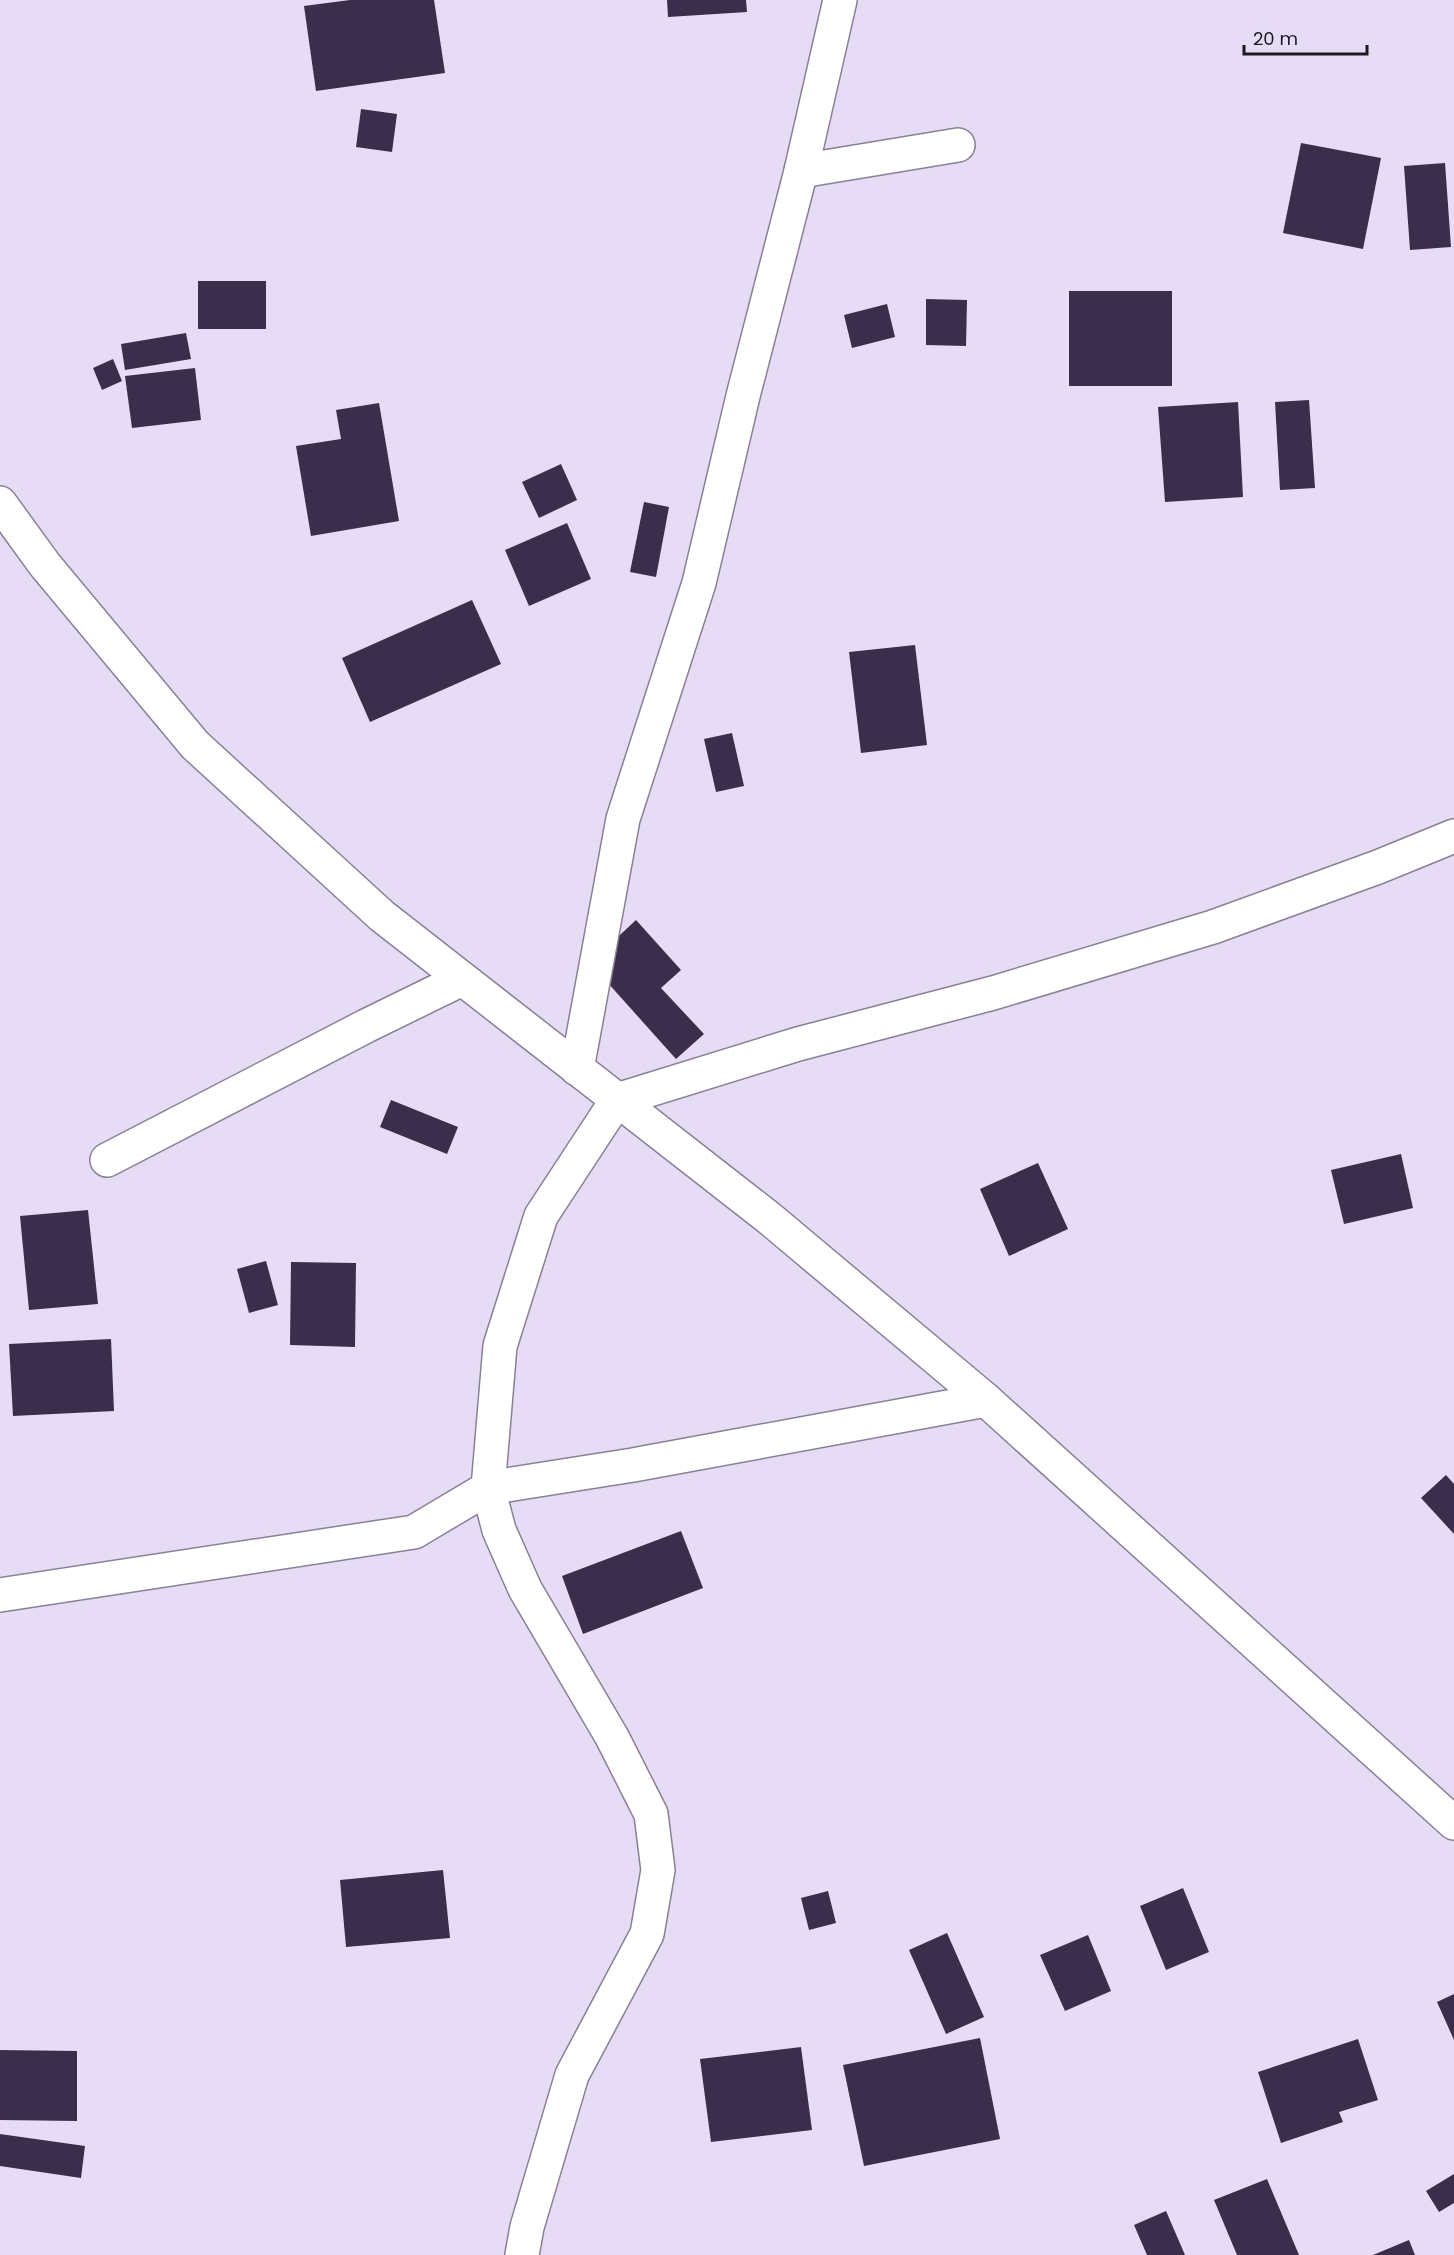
<svg xmlns="http://www.w3.org/2000/svg" width="1454" height="2255" font-family="Poppins,sans-serif">
<rect width="100%" height="100%" fill="#e6dcf5"/>
<!-- building -->
<g fill="#3b2e4d">
<path d="M350,0H434L445,73L316,91L304,6Z"/>
<path d="M667,0H746L747,12L668,17Z"/>
<path d="M361,109L397,114L392,152L356,147Z"/>
<path d="M1301,143L1381,158L1363,249L1283,233Z"/>
<path d="M1445,163L1451,247L1410,250L1404,166Z"/>
<rect x="198" y="281" width="68" height="48"/>
<rect x="1069" y="291" width="103" height="95"/>
<path d="M926,299L967,300L966,346L926,345Z"/>
<path d="M887,304L895,337L852,348L844,315Z"/>
<path d="M186,333L191,359L125,370L121,344Z"/>
<path d="M113,359L122,381L102,390L93,368Z"/>
<path d="M195,368L201,420L132,428L125,376Z"/>
<path d="M1309,400L1315,488L1280,490L1275,402Z"/>
<path d="M1238,402L1243,497L1165,502L1158,407Z"/>
<path d="M379,403L399,521L311,536L296,446L341,439L336,410Z"/>
<path d="M561,464L577,500L539,518L522,482Z"/>
<path d="M644,502L669,507L656,577L630,572Z"/>
<path d="M567,523L591,579L529,606L505,550Z"/>
<path d="M472,600L501,664L370,722L342,658Z"/>
<path d="M915,645L927,745L861,753L849,652Z"/>
<path d="M732,733L744,786L716,792L704,739Z"/>
<path d="M636,920L681,970L661,988L704,1034L676,1059L590,963Z"/>
<path d="M391,1100L458,1127L447,1154L380,1127Z"/>
<path d="M1401,1154L1413,1208L1344,1224L1331,1170Z"/>
<path d="M1038,1163L1068,1229L1009,1256L980,1189Z"/>
<path d="M88,1210L98,1304L29,1310L20,1216Z"/>
<path d="M266,1261L278,1305L249,1313L237,1269Z"/>
<path d="M291,1262L356,1263L355,1347L290,1345Z"/>
<path d="M111,1339L114,1411L13,1416L9,1344Z"/>
<path d="M1446,1475L1454,1484V1534L1421,1498Z"/>
<path d="M681,1531L703,1588L583,1634L562,1576Z"/>
<path d="M443,1870L450,1938L346,1947L340,1880Z"/>
<path d="M1183,1888L1209,1952L1166,1970L1140,1906Z"/>
<path d="M828,1891L836,1923L809,1930L801,1898Z"/>
<path d="M947,1933L984,2017L946,2034L909,1950Z"/>
<path d="M1088,1935L1111,1991L1065,2011L1040,1955Z"/>
<path d="M1454,1994V2040L1437,2002Z"/>
<path d="M980,2038L1000,2139L864,2166L843,2065Z"/>
<path d="M1358,2039L1378,2100L1339,2112L1343,2122L1281,2143L1258,2072Z"/>
<path d="M801,2047L812,2130L711,2142L700,2059Z"/>
<path d="M0,2050L77,2051V2121L0,2120Z"/>
<path d="M0,2134L85,2146L81,2178L0,2166Z"/>
<path d="M1454,2174V2203L1439,2212L1426,2191Z"/>
<path d="M1267,2179L1299,2255H1237L1214,2200Z"/>
<path d="M1166,2211L1185,2255H1147L1134,2225Z"/>
<path d="M1409,2240L1415,2255H1373Z"/>
</g>
<g fill="none" stroke-linecap="round" stroke-linejoin="round">
<!-- street casing -->
<g stroke="#898096" stroke-width="36">
<g id="street">
<path d="M801,171L958,145"/>
<path d="M577,1069L623,819L699,583L743,396L801,171L840,0"/>
<path d="M107,1160L366,1026L462,979"/>
<path d="M0,1595L414,1532L488,1488L633,1465L986,1400"/>
<path d="M522,2255L527,2227L572,2075L647,1934L658,1870L651,1814L612,1737L525,1589L499,1530L488,1488L500,1346L541,1216L617,1100L798,1044L993,993L1213,927L1378,867L1454,836"/>
</g>
</g>
<!-- secondary casing -->
<g stroke="#898096" stroke-width="36">
<path id="secondary" d="M0,503L45,565L195,745L382,916L769,1218L986,1400L1454,1823"/>
</g>
<!-- street -->
<use href="#street" stroke="#fff" stroke-width="33"/>
<!-- secondary -->
<use href="#secondary" stroke="#fff" stroke-width="33"/>
</g>
<!-- scale -->
<path d="M1244 45v9h123v-9" fill="none" stroke="#1d1922" stroke-width="3"/>
<text x="1253" y="45" font-size="18" fill="#1d1922" stroke="#e6dcf5" stroke-width="4.5" paint-order="stroke">20 m</text>
</svg>
